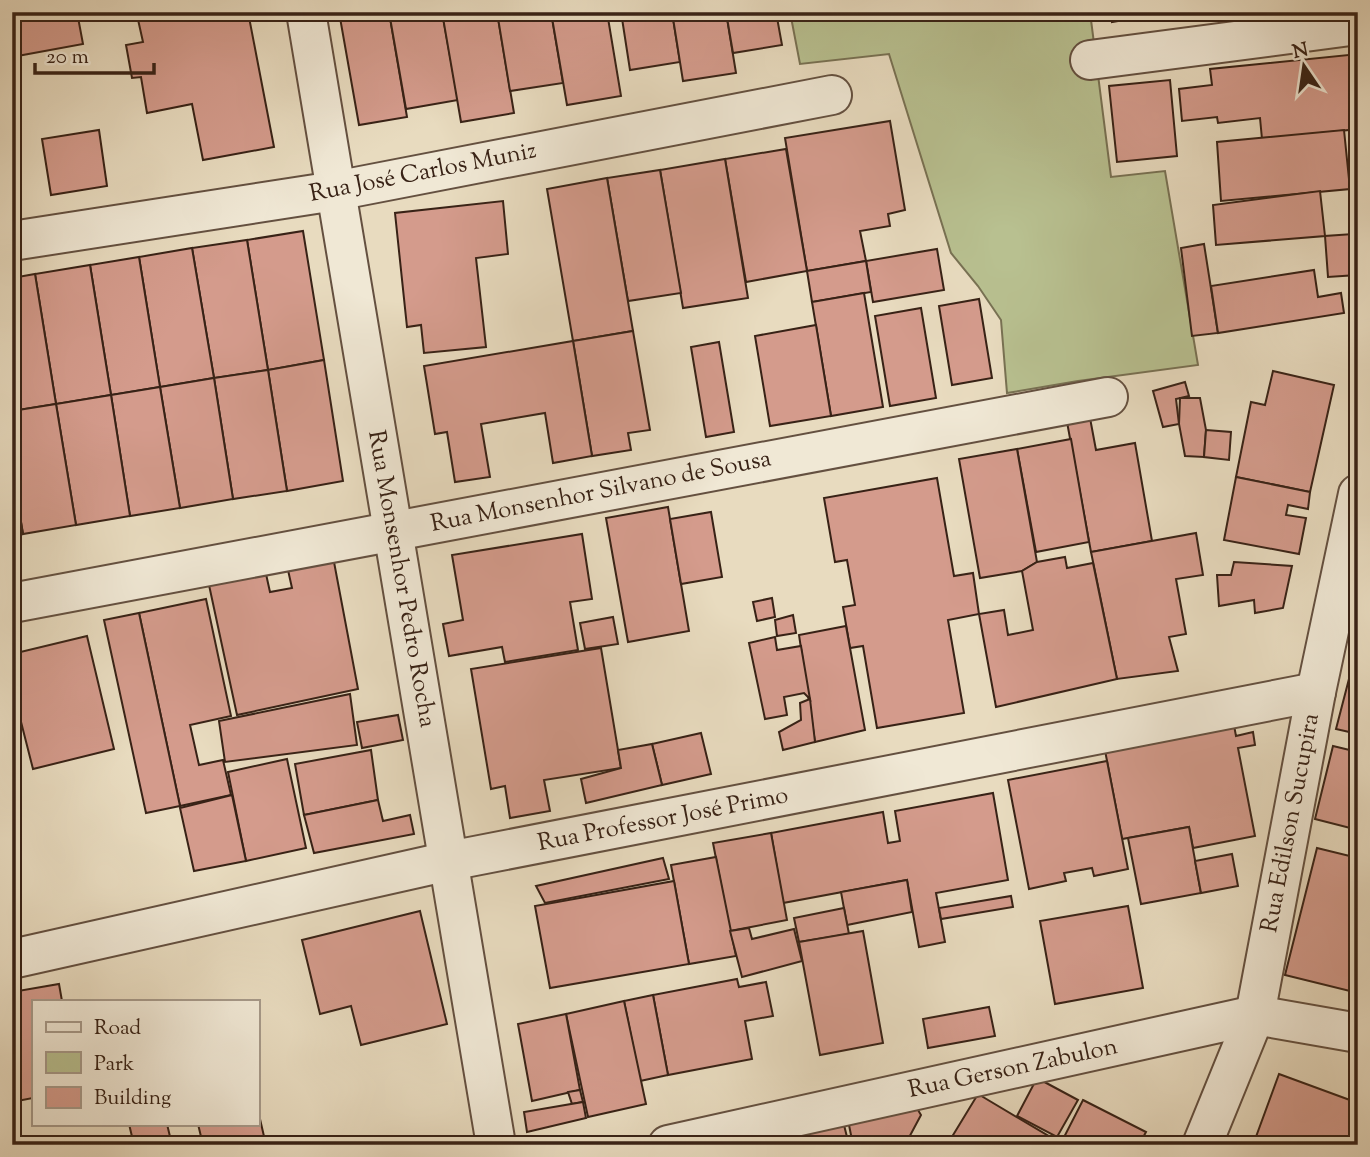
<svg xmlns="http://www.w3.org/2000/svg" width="1370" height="1157" font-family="'Sorts Mill Goudy',serif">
<rect width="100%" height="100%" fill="#e8dbbf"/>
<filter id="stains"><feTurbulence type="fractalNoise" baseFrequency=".00286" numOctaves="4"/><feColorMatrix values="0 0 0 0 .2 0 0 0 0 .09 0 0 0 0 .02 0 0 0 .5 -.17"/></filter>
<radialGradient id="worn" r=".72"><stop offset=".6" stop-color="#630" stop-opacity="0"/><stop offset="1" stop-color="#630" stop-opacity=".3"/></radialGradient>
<!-- green -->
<path fill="#b8c090" stroke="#787153" stroke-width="2" d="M790,12H1090L1111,177L1165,171L1198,365L1078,381L1007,393L1001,320L978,286L951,253L889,54L800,64Z"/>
<!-- building -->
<g fill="#d49b8c" stroke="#382216" stroke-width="2">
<path d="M12,12H77L83,44L12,57Z"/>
<path d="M121,12H248L274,147L203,160L192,104L147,113L141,77L132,78L126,45L143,42L137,15L122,18Z"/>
<path d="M339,12H389L407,117L359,125Z"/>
<path d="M389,12H442L458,100L406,109Z"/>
<path d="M442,12H497L514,113L461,122Z"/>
<path d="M497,12H551L563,83L510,91Z"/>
<path d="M551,12H607L621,96L567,105Z"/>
<path d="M621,12H672L680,62L630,70Z"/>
<path d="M672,12H726L736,73L683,81Z"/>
<path d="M726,12H776L782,45L733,53Z"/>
<path d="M1111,12H1153V15L1112,22Z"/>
<path d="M1358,54V129L1262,139L1260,118L1218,123L1217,117L1182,121L1179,89L1212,85L1210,69Z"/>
<path d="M1170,80L1177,156L1117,162L1109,86Z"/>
<path d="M890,121L905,210L888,214L890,226L860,231L866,261L807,271L785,138Z"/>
<path d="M99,130L107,186L51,195L42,139Z"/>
<path d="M1344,130L1350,189L1221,201L1217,142Z"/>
<path d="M786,149L807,271L746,282L725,159Z"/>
<path d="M725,159L748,298L683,308L660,170Z"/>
<path d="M660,170L681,293L628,301L607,178Z"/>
<path d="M607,178L633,331L573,341L547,189Z"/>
<path d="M1320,191L1325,236L1216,245L1213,205Z"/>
<path d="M503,201L508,254L476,258L486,347L424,353L421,325L407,327L395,213Z"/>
<path d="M303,231L324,360L268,370L247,240Z"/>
<path d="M1353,234L1357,275L1328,277L1325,236Z"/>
<path d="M247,240L268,370L214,378L192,248Z"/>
<path d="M1204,244L1218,333L1192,336L1181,248Z"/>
<path d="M192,248L214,378L160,387L139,257Z"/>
<path d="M937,249L944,290L873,302L866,261Z"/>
<path d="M139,257L160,387L111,395L90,265Z"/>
<path d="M866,261L871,292L812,302L807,271Z"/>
<path d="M90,265L111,395L56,404L35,274Z"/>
<path d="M1314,270L1318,297L1341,293L1344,313L1218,333L1211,286Z"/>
<path d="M35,274L56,404L12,411V278Z"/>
<path d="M864,293L883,407L831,416L812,302Z"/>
<path d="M979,299L992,378L952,385L939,306Z"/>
<path d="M921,308L936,398L890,406L875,316Z"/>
<path d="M816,325L831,416L770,426L755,336Z"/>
<path d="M633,331L650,430L628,433L631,450L592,456L573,341Z"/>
<path d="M573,341L592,456L553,463L545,413L481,424L490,477L455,482L447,432L435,434L424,366Z"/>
<path d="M719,342L734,432L706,437L691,347Z"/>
<path d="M324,360L343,481L287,491L268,370Z"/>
<path d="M268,370L287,491L233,499L214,378Z"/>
<path d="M1273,371L1334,385L1310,492L1236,477L1251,402L1265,405Z"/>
<path d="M214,378L233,499L180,508L160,387Z"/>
<path d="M1185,382L1189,396L1176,399L1179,424L1163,427L1153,391Z"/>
<path d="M160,387L180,508L130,516L111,395Z"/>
<path d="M111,395L130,516L76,525L56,404Z"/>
<path d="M1180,398H1200L1206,430L1204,457L1185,456L1179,424Z"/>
<path d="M56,404L76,525L23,534L12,468V411Z"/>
<path d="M1090,418L1096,450L1135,443L1152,541L1091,552L1067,422Z"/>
<path d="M1206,430L1231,432L1229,460L1204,457Z"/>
<path d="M1071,439L1089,542L1036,552L1017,449Z"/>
<path d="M1017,449L1037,562L1022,571L980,578L959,459Z"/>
<path d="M12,468L23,534L12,535Z"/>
<path d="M1236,477L1310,492L1308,509L1288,505L1286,515L1306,518L1299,554L1224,540Z"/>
<path d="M937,478L954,576L973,573L979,614L948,620L964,713L877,728L863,646L850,648L843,607L855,605L847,560L835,562L824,498Z"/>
<path d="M668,507L689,631L628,642L606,518Z"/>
<path d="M711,512L722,577L681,584L670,519Z"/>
<path d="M1196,533L1203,575L1176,579L1186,634L1169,637L1178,671L1117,679L1091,552Z"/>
<path d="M582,534L592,599L570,602L578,650L505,662L502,647L449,656L443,624L463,620L452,555Z"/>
<path d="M1065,557L1067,568L1093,563L1117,679L996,707L979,614L1004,610L1008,635L1033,630L1022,571L1037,562Z"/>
<path d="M334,562L358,689L237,715L209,585L266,574L270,592L292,588L288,570Z"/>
<path d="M1234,562L1292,566L1283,608L1255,613L1254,600L1219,606L1217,575H1231Z"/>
<path d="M772,598L775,617L757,621L753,602Z"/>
<path d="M206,599L231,716L190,725L199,765L223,760L231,795L180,806L139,613Z"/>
<path d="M139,613L180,806L146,813L104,620Z"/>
<path d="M793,615L796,633L777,636L775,620Z"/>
<path d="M613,617L618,644L585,649L580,623Z"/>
<path d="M846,626L865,730L815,742L799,635Z"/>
<path d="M87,636L114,749L33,769L20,718L12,720V654Z"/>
<path d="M775,637L777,650L801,646L810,699L804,693L784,697L787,715L765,719L749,643Z"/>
<path d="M601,648L621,768L544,780L550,811L510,818L505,786L491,789L471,669Z"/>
<path d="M1357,648H1358V734L1336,729Z"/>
<path d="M350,694L357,745L225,762L219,721Z"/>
<path d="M810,699L815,742L783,750L779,732L801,720L800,703Z"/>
<path d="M398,715L403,740L362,748L357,722Z"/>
<path d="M1232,715L1236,736L1253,732L1255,745L1238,748L1255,836L1193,848L1189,827L1122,839L1103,740Z"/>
<path d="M701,733L711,774L662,785L652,744Z"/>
<path d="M652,744L662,785L586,803L581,779L621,768L618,750Z"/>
<path d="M1333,746L1358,752V830L1315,819Z"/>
<path d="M371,750L378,800L304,815L295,764Z"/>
<path d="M287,759L306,848L246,861L228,772Z"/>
<path d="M1107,761L1128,869L1094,876L1092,868L1064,873L1066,881L1029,889L1008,780Z"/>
<path d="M993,793L1008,880L936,893L945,942L919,947L907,880L783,903L771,833L883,812L888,843L900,841L895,811Z"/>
<path d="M232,795L246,861L194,871L180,808Z"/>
<path d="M378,800L383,821L410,815L414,834L314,853L304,815Z"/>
<path d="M1189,827L1201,893L1141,904L1128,838Z"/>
<path d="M771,833L787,920L730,931L713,843Z"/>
<path d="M1317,848L1358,858V893L1354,905L1358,906V993L1285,975Z"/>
<path d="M1232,854L1238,886L1201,893L1195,861Z"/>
<path d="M716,857L736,956L689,964L671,865Z"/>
<path d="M663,858L669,879L545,903L536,886Z"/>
<path d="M907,880L912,912L847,925L841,892Z"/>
<path d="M674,881L689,964L550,988L535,906Z"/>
<path d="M1011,896L1013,907L941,919L939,908Z"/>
<path d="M1128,906L1143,988L1055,1004L1040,921Z"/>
<path d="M844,908L849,934L799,942L794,918Z"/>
<path d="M420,911L447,1024L361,1045L351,1006L320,1014L302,940Z"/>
<path d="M749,928L752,939L794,929L802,961L742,977L730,931Z"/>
<path d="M863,931L883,1043L820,1055L799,942Z"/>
<path d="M737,979L739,987L766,982L773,1016L745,1021L752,1059L668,1075L653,995Z"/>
<path d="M59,984L62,1001H33V1098L12,1102V992Z"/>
<path d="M653,995L668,1075L640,1081L624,1001Z"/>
<path d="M624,1001L646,1104L588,1117L566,1014Z"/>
<path d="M989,1007L995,1036L928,1048L923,1019Z"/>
<path d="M566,1014L580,1090L532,1101L518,1024Z"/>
<path d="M1279,1074L1358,1103V1145H1253Z"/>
<path d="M1037,1078L1078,1100L1057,1137L1017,1116Z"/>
<path d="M580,1090L583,1102L572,1104L568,1092Z"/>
<path d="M978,1094L1057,1141L1055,1145H947Z"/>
<path d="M912,1100L921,1115L905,1145H853L847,1115Z"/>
<path d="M1083,1100L1146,1132L1139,1145H1060Z"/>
<path d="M583,1102L586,1118L527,1132L524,1112Z"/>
<path d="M257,1106L266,1145H203L198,1124H257Z"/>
<path d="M842,1117L849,1145H758Z"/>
<path d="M129,1124H167L172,1145H134Z"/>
</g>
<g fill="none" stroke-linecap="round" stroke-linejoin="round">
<!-- minor casing -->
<g stroke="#645040" stroke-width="42">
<g id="minor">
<path d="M306,12L496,1145"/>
<path d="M1090,60L1358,25"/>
<path d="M12,241L335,191L832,95"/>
<path d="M12,603L1108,397"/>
<path d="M12,959L449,861L1316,692"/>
<path d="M668,1145L1255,1015L1358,1033"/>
<path d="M1202,1145L1255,1015L1316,692L1358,494"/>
</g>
</g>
<!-- minor -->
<use href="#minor" stroke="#f0e8d5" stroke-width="38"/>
</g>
<g text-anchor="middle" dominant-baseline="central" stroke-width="5" stroke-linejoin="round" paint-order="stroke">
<!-- street labels -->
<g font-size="24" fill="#382216" stroke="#f0e8d5">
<text transform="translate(423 173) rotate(-11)">Rua José Carlos Muniz</text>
<text transform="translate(601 492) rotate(-11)">Rua Monsenhor Silvano de Sousa</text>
<text transform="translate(401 579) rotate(80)">Rua Monsenhor Pedro Rocha</text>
<text transform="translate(663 820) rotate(-11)">Rua Professor José Primo</text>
<text transform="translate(1291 823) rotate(-79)">Rua Edilson Sucupira</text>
<text transform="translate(1013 1069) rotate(-12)">Rua Gerson Zabulon</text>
</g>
</g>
<!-- margin -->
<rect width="1370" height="1157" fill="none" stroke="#e8dbbf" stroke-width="42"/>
<rect x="14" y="14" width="1342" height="1129" fill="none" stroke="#382216" stroke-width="3.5"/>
<rect x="21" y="21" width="1328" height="1115" fill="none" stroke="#382216" stroke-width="2"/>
<!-- legend -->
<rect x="32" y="1000" width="228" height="126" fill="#f0e8d5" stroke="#a69989" stroke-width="2"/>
<rect x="46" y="1022" width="35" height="10" fill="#f0e8d5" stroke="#a69989" stroke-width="2"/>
<text x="94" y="1034" font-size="21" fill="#382216">Road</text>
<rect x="46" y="1052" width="35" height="21" fill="#b8c090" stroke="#a69989" stroke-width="2"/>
<text x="94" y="1070" font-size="21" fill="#382216">Park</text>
<rect x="46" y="1087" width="35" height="21" fill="#d49b8c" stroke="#a69989" stroke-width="2"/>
<text x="94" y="1104" font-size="21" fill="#382216">Building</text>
<!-- north arrow -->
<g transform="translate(1304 66) rotate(347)" stroke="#f0e8d5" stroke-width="5" paint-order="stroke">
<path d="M0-5L12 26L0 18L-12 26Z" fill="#382216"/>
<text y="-10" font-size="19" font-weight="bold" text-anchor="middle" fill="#382216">N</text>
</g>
<!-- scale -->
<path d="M35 63v10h119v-10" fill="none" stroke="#382216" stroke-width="3.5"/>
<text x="46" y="63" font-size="21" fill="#382216" stroke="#f0e8d5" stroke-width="5" paint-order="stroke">20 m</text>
<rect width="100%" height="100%" filter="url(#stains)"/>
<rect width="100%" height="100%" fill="url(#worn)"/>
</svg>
